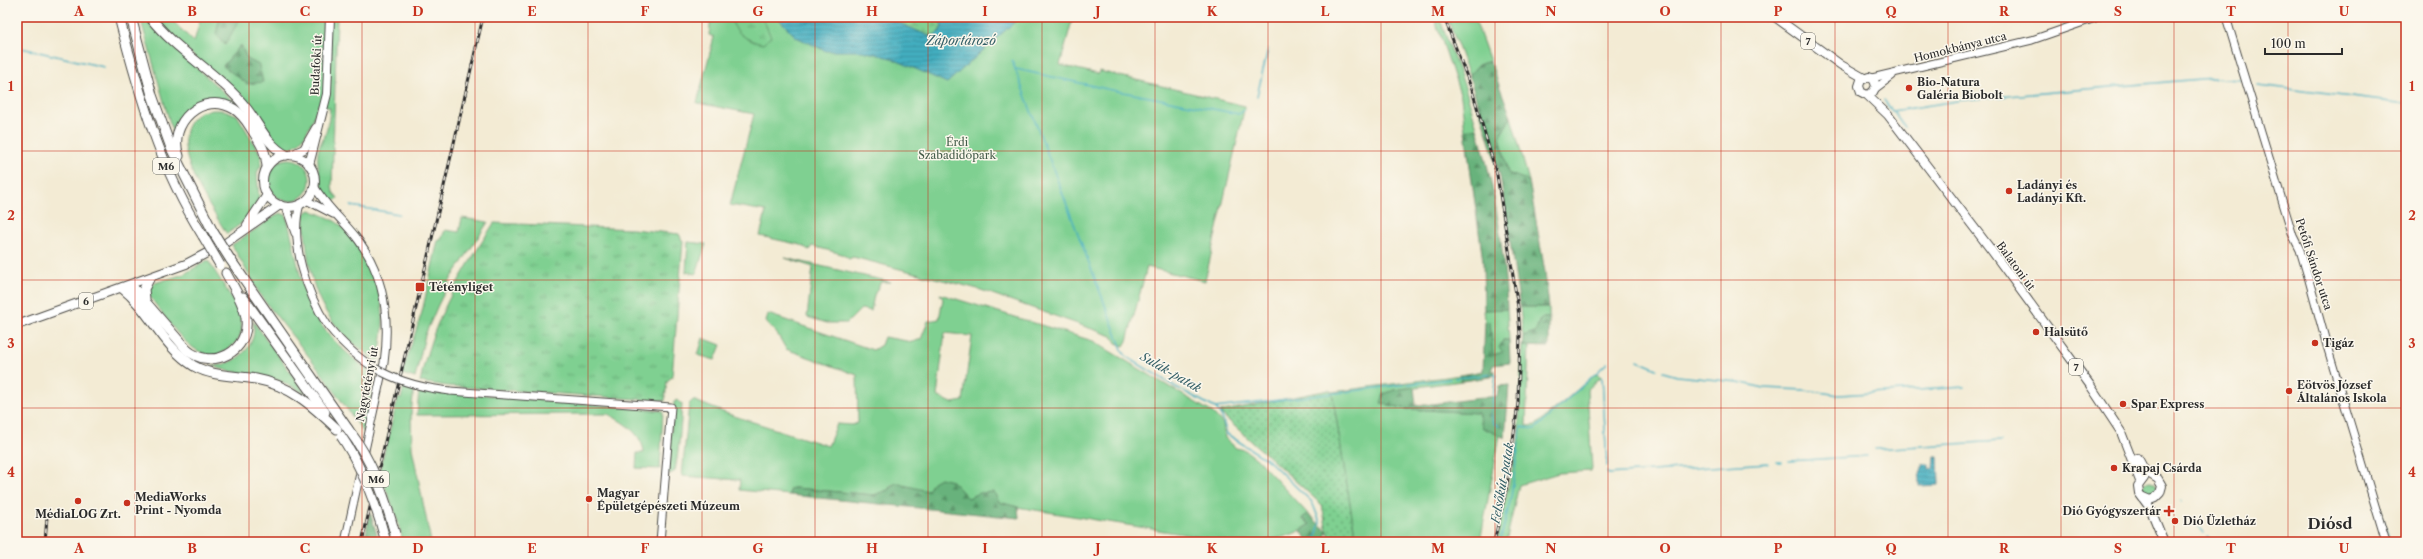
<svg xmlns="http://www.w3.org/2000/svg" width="2423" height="559" font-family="'Libre Caslon Text',serif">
<defs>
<pattern id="forest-firs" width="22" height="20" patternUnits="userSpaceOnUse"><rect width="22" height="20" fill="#67b27b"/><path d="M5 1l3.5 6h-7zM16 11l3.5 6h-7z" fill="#559165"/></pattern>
<pattern id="wetland-marsh" width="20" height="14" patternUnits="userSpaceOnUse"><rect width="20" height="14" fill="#7fd091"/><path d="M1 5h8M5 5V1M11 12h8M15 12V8" fill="none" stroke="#68a977"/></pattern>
<pattern id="park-tufts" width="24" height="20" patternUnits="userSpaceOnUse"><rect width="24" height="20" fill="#7fd091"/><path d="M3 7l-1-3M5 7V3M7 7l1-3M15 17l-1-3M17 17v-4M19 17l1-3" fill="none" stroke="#68a977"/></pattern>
<pattern id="garden-dots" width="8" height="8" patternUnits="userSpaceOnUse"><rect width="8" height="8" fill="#7fd091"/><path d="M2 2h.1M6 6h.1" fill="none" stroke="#68a977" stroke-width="1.8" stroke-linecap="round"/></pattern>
<pattern id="water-rules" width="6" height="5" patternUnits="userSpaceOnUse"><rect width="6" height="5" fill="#42aec0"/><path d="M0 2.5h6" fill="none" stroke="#378e9c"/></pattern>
</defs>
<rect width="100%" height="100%" fill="#fbf7ec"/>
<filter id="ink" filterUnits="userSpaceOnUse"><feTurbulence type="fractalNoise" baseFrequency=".025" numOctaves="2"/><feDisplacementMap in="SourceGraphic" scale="8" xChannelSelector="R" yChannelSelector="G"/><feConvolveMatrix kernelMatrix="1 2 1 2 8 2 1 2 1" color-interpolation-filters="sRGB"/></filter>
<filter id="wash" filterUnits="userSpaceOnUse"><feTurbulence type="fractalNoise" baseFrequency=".012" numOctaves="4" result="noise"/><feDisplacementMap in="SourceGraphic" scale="16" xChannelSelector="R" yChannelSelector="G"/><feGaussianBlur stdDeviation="0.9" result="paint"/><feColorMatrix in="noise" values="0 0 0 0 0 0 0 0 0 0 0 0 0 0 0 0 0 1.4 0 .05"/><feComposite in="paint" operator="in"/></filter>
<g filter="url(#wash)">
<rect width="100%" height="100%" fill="#f3ebd4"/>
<!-- grass -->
<g fill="#7fd091" stroke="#557e5e" fill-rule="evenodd">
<path d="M140,17H145L166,40L242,109C207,90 188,98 173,134Z"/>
<path d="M154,17H169L194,42L201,17H337L332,186L333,192L338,198L331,205C323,194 316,166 318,152C319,145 324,138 326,132C329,124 329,116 330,108L319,104C311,122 304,153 279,148L213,75ZM241,45L247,59L223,66Z"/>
<path d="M711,17H1073L1060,65L1098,74L1099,71L1245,106L1205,281L1147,267L1127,341L1124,346L1116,343L1112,336L978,289L853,257L849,259L842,254L812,246L809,250L801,245L760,236L766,211L730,205L754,114L697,103L714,37L709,35Z"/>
<path d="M1434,17H1439L1466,90L1477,128L1465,131L1461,97Z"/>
<path d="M1447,17H1474L1490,61L1478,65L1469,76Z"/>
<path d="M213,110H224L237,115L261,155V165L257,173L259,198L252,211L242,223L227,234C211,207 161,140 198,114C201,111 208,111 213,110Z"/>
<path d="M1511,117L1529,181L1508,174L1500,136Z"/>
<circle cx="289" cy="180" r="21"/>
<path d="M310,210C319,214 333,218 340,225C362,244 378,278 382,307C385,325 381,344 378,362C333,330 314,307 307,250C306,238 303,225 305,213Z"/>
<path d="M280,213L286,215C295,245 298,278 311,307C324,336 350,356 375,376L364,433L318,368L262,298L232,245Z"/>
<path d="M462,218L488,222L451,279L438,305L425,335L415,378L402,374V369L404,367L422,312L438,240H441L445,230L459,232Z"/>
<path d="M688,242L706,244L696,274L686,272Z"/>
<path d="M785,258L891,282H881L874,295L871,311L861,309L847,323H827L807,317L813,267Z"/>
<path d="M208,260C216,274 239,306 241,319C243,330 241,339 232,346C228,348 224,353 220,354C192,363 165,316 150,297L149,288L155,283L184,274Z"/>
<path d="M940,294L1093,341L1213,413L1223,424L1225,438L1236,448L1245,450L1257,459L1308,514L1302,519L1310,524C1289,541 1257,542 1231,542L968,499L952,481C945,484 935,491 928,491C915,491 904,484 891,485L888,490L874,495L794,488L790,489L789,495L739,490L740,480L682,476L689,404L693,400L728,414L828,446L837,424L852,425L858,423L857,375L786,349L778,335L766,322L768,314L873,350L881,345L884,337L913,342L921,339L928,321L939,319L943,299ZM945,333L972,336L963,401L952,403L937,396Z"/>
<path d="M1520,307H1549V318H1541L1535,332L1523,336Z"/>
<path d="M1507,309L1509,340H1503L1504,352L1493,355L1490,322H1485L1484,310Z"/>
<path d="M253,321L307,395C295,388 284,381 270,378C251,372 231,374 213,366C236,365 259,346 253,321Z"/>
<path d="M703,338L721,345L715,360L698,355Z"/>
<path d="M1522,346H1529L1526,426L1536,425L1597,373L1601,377L1587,390L1592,468L1591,471L1559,473L1519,485L1506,542H1496L1518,442Z"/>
<path d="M1461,375L1462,381L1394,390L1381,403L1407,409L1478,413L1483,428L1500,435L1480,542H1356L1332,392Z"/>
<path d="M404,386L414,389L411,414L412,448L431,542H403L396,515L379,472L398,398L401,399Z"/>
<path d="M419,389L663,411L660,469L636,468L637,453H644C643,434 623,422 608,414L417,415Z"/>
<path d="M677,400L682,404C681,426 679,449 675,471L670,474L667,471L674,402Z"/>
<circle cx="2150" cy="488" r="7"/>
</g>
<!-- forest -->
<g fill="url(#forest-firs)" stroke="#496e53">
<path d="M220,17H241L225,45L216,34Z"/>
<path d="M241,45L247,59L259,65L263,82L247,84L223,66Z"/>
<path d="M1490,61L1511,117L1500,136L1508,173L1529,181L1545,272L1549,307H1520L1500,176L1469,76L1478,65Z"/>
<path d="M1477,128C1495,187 1504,248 1507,309L1484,310L1483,261L1465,131Z"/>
<path d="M1541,318H1549V347L1522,346L1523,336L1535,332Z"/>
<path d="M1490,321L1493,355L1503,352L1499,348L1503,340H1509L1510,363L1493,365L1491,371H1495L1494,375L1491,377L1462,381L1461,375L1483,371L1485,322Z"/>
<path d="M1509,385L1505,438L1483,428L1478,413L1407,409L1381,403L1384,394L1394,390L1414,387L1416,406L1497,396L1499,386Z"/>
<path d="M940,478L952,481L968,498L980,493L994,492L999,502L1018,507L1019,518L789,495L790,489L794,488L874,495L888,490L895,483L928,491L933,482Z"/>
<path d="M370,512L379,541V542H364Z"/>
<path d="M1308,514L1327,531L1324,542H1309L1301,531L1310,524L1302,518Z"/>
</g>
<!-- wetland -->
<path fill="url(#wetland-marsh)" stroke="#557e5e" d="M886,17H937L942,26L937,35L925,36Z"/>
<!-- park -->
<g fill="url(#park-tufts)" stroke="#557e5e">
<path d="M730,17H762L771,37L763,44C747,41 735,33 730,17Z"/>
<path d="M494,223L633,229L679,234L683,242L672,377L667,381L665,401L447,386L420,382C432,320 461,275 494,223Z"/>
</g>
<!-- garden -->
<path fill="url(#garden-dots)" stroke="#557e5e" d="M1329,390L1332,392L1356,542H1333L1327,531L1322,505L1219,412Z"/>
<!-- water -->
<g fill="url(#water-rules)" stroke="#366c76">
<path d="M777,17H886L931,37L940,31L942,26L937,17H1020L947,83L891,58L863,51H826L796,37Z"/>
<path d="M1935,456H1938L1939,485L1919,486V478L1923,464H1929V469L1934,468Z"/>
</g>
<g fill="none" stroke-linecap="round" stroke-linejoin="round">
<!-- stream -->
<g stroke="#42aec0" stroke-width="1.5">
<path d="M17,47L104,67"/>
<path d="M1012,61L1123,352L1127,357L1176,387L1215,408L1450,379"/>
<path d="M1016,69L1107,89L1239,114L1244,110"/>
<path d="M2258,85L2406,104"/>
<path d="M1257,96L1268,49"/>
<path d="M1884,100L1892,111L1963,100L2212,78L2239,80"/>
<path d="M1893,111L1905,127"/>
<path d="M351,206L399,214"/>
<path d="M1638,361L1657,369"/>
<path d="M1663,372L1677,376L1738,382L1764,388L1805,390L1839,395L1965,387"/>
<path d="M1602,376L1607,466"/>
<path d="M1455,378L1496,374L1491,414L1493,423L1499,426"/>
<path d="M1216,408L1222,417L1227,434L1269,461L1312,502L1320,522L1315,542"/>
<path d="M1875,449L2001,441"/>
<path d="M1789,461L1867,456"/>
<path d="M1776,462H1782"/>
<path d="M1607,472L1608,474L1768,463"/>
<path d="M2180,501L2181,502"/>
<path d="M2378,503L2379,507"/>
<path d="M2380,508L2383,520"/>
<path d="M2195,521L2196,523"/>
<path d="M2384,521L2388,536"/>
<path d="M2198,525L2200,527"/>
<path d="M2201,529L2204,533"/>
<path d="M2207,537L2211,542"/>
<path d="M2390,541V542"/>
<path d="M1500,542L1511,497L1521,427L1535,429L1607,363"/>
</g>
</g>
</g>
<g filter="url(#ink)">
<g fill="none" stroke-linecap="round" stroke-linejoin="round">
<!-- secondary casing -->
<g stroke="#494844" stroke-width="9">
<g id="secondary">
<path d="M2226,17L2293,236L2300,250L2309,280L2327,346L2386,542"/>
<path d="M1872,78L2032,40L2098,17"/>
<path d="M1876,88L1892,76"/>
<path d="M314,186C326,207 345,222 359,241C385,277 390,320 384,363L345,542"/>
<path d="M306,200L333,214"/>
<path d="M300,204C289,242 307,295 328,326"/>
<path d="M286,207L295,233"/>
<path d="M450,391L671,407L660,542"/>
</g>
</g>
<!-- primary casing -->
<g stroke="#494844" stroke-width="10">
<g id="primary">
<path d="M1775,17L1841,65L1864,78"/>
<path d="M1867,95L1873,92L1876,86L1874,80L1869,77L1861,80L1859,86L1861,92L1867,95L1888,115L1992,251L2090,385L2121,432L2140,481"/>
<path d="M291,155L304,149L316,128"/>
<circle cx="289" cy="181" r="26"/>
<path d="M309,165L327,94L330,17"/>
<path d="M247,225L267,195"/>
<path d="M17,325L186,264L224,244L280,205"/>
<path d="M2138,458L2145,471L2158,479L2162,486L2160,493L2155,498L2150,500L2143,497"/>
<path d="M2144,478L2138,486L2139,493L2150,508L2164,542"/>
</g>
</g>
<!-- highway casing -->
<g stroke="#494844" stroke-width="11">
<g id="highway">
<path d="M119,17C139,93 160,168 203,236"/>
<path d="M131,17L152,95L171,148L212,230"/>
<path d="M150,17C178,53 220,74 247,109C260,126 267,145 286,155"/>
<path d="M179,156C167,123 203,90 234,109C244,115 248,124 254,133C261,144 266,152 267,166"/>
<path d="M230,259L348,429"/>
<path d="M131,285L187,350C212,371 250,352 246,318C244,303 233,286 226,273"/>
<path d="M122,288C150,310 163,347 194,366C213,377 235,375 256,379C290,385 313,406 337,429"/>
<path d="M243,297L325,412"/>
<path d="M145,299L144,289L149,279"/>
</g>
</g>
<!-- secondary -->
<use href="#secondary" stroke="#fff" stroke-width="7"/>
<!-- primary -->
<use href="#primary" stroke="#fff" stroke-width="8"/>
<!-- highway -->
<use href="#highway" stroke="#fff" stroke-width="9"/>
<!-- rail casing -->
<g stroke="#2b2b2b" stroke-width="3">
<g id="rail">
<path d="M1444,17L1472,90L1497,175L1518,307L1520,334L1518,403L1507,485L1494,542"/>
<path d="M45,542L47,517"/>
<path d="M362,542L483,17"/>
</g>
</g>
<!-- rail -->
<use href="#rail" stroke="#fbf7ec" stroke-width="1.5" stroke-dasharray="4.5" stroke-linecap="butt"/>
<!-- secondary-bridge casing -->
<g stroke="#494844" stroke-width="9" stroke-linecap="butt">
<path id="secondary-bridge" d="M328,326C362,368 397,385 450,391"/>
</g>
<!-- highway-bridge casing -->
<g stroke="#494844" stroke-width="11" stroke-linecap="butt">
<g id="highway-bridge">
<path d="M212,230L230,259"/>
<path d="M203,236L220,265"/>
<path d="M348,429C372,460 385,497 395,534"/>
<path d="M341,436C363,468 376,504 386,542"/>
</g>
</g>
<!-- secondary-bridge -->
<use href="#secondary-bridge" stroke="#fff" stroke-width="7"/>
<!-- highway-bridge -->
<use href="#highway-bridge" stroke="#fff" stroke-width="9"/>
</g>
</g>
<!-- grid -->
<path fill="none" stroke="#c8321e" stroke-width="1" stroke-opacity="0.55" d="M135,17V542M249,17V542M362,17V542M475,17V542M588,17V542M702,17V542M815,17V542M928,17V542M1042,17V542M1155,17V542M1268,17V542M1381,17V542M1495,17V542M1608,17V542M1721,17V542M1835,17V542M1948,17V542M2061,17V542M2174,17V542M2288,17V542M17,151H2406M17,280H2406M17,408H2406"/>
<!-- markers -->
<g fill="#c8321e" stroke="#fbf7ec" stroke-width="1.5">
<circle cx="1909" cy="88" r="4"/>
<circle cx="2009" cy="191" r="4"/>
<rect x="415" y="282" width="10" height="10" rx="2"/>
<circle cx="2036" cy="332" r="4"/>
<circle cx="2315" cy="343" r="4"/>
<circle cx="2289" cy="391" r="4"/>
<circle cx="2123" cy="404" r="4"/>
<circle cx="2114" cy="468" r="4"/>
<circle cx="589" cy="499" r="4"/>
<circle cx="78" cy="501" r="4"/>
<circle cx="127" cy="503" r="4"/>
<path d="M2167 505h4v4h4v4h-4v4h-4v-4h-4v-4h4z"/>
<circle cx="2175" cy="521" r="4"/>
</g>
<g text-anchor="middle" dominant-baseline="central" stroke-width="3" stroke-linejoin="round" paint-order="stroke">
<!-- shield labels -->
<g fill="#fbf7ec" stroke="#696865" stroke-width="1">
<rect x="1801" y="33" width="14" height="16" rx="3"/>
<rect x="153" y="158" width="26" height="16" rx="3"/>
<rect x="79" y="293" width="14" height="16" rx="3"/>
<rect x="2069" y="359" width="14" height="16" rx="3"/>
<rect x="363" y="471" width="26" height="16" rx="3"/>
</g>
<g font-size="10" font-weight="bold" fill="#2b2b2b">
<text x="1808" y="41">7</text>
<text x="166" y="166">M6</text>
<text x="86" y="301">6</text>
<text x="2076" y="367">7</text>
<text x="376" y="479">M6</text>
</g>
<!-- street labels -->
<g font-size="11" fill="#2b2b2b" stroke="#fbf7ec">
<text transform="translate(1960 47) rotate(-14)">Homokbánya utca</text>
<text transform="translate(316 65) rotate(-87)">Budafoki út</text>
<text transform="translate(2314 264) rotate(72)">Petőfi Sándor utca</text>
<text transform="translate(2016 266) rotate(54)">Balatoni út</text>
<text transform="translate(367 384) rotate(-79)">Nagytétényi út</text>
</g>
<!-- poi labels -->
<g font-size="11" font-weight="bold" fill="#2b2b2b" stroke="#fbf7ec" text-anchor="start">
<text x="1917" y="82">Bio-Natura<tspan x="1917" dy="13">Galéria Biobolt</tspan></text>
<text x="2017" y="185">Ladányi és<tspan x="2017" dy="13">Ladányi Kft.</tspan></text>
<text x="429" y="287">Tétényliget</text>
<text x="2044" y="332">Halsütő</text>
<text x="2323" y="343">Tigáz</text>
<text x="2297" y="385">Eötvös József<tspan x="2297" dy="13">Általános Iskola</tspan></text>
<text x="2131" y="404">Spar Express</text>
<text x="2122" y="468">Krapaj Csárda</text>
<text x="597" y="493">Magyar<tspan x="597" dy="13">Épületgépészeti Múzeum</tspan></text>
<text x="135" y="497">MediaWorks<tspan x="135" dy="13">Print - Nyomda</tspan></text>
<text x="2161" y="511" text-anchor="end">Dió Gyógyszertár</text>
<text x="78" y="514" text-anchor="middle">MédiaLOG Zrt.</text>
<text x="2183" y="521">Dió Üzletház</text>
</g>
<!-- park labels -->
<g font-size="11" fill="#445d4a" stroke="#fbf7ec">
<text x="957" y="142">Érdi<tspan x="957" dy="13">Szabadidőpark</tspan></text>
</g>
<!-- water labels -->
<g font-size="12" font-style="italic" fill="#345f67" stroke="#fbf7ec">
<text x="961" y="40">Záportározó</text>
<text transform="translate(1171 372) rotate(30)">Sulák-patak</text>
<text transform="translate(1502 483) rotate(-80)">Felsőkút-patak</text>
</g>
<!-- district labels -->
<g font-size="15" font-weight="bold" fill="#2b2b2b" stroke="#fbf7ec">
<text x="2330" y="523">Diósd</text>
</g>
</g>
<!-- margin -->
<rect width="2423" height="559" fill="none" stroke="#fbf7ec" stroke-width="44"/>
<!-- scale -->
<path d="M2265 48v6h77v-6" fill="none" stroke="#2b2b2b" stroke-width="2"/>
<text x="2271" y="48" font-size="12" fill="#2b2b2b" stroke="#fbf7ec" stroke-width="3" paint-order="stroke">100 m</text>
<rect x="22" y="22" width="2379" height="515" fill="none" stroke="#c8321e" stroke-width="1.5"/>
<g font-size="13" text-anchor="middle" font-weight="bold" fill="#c8321e">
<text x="79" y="16">A</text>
<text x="192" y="16">B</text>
<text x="305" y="16">C</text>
<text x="418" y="16">D</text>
<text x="532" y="16">E</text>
<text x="645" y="16">F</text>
<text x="758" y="16">G</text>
<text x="872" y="16">H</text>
<text x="985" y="16">I</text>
<text x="1098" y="16">J</text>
<text x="1212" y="16">K</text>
<text x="1325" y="16">L</text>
<text x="1438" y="16">M</text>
<text x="1551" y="16">N</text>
<text x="1665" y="16">O</text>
<text x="1778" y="16">P</text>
<text x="1891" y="16">Q</text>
<text x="2004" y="16">R</text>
<text x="2118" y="16">S</text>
<text x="2231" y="16">T</text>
<text x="2344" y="16">U</text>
<text x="11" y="91">1</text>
<text x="2412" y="91">1</text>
<text x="11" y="220">2</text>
<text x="2412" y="220">2</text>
<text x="11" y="348">3</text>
<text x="2412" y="348">3</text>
<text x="11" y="477">4</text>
<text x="2412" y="477">4</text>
<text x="79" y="553">A</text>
<text x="192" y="553">B</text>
<text x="305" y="553">C</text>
<text x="418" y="553">D</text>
<text x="532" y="553">E</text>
<text x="645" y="553">F</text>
<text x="758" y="553">G</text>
<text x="872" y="553">H</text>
<text x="985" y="553">I</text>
<text x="1098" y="553">J</text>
<text x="1212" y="553">K</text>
<text x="1325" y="553">L</text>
<text x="1438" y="553">M</text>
<text x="1551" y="553">N</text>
<text x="1665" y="553">O</text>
<text x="1778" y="553">P</text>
<text x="1891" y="553">Q</text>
<text x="2004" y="553">R</text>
<text x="2118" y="553">S</text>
<text x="2231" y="553">T</text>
<text x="2344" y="553">U</text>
</g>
</svg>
